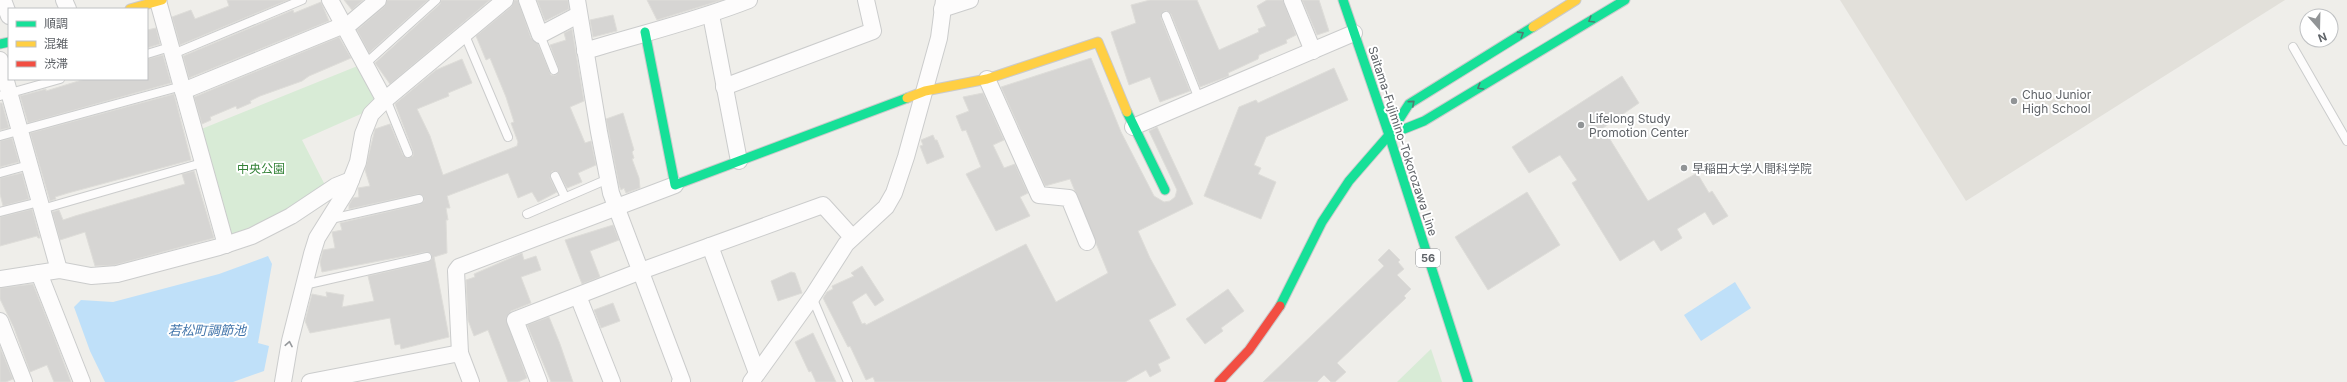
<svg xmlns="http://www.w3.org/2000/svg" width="2347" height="382" font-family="Inter,'Noto Sans JP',sans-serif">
<rect width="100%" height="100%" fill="#efeeea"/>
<!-- education -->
<path fill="#e2e0da" d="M1840,0H2285L1966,201Z"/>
<!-- green -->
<g fill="#d8ebd6">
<path d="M360,65L376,99L363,113L302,140L325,185L304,202L231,236L199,130Z"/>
<path d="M1431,349L1442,382H1397Z"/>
</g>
<!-- water -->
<g fill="#bfe0f9">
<path d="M268,256L272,264L258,343L269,346L264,371L233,382H105L90,351L74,307L81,300L113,302L219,274Z"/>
<path d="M1735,282L1751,308L1701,341L1684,315Z"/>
</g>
<!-- building -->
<g fill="#d6d5d3" stroke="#deddd9">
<path d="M227,0H288L180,45L172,17L191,10L195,19L229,6Z"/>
<path d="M344,0H363L352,10Z"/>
<path d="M387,0H428L369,53L357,30L384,7Z"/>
<path d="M441,0H490L390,84L375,63L440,4Z"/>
<path d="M514,0H518L531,38L538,44L551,75H556L559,70L550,45L566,40L564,33L572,29L584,101L570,107L585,143L591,141L596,165L578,173L582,182L567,188L558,172L552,171L550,178L557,192L538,202L532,192L518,198L508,173L447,196L450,208H446L448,220H446L447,253L434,257L449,337L401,349L400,344L395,345L390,318L310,333L305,321L312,294L327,297L326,292L344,295L342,307L374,301L368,276L428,262L432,259L431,254L426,252L322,272L320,262L323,250L335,248L332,232L342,230L340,223L420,204L424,201L423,196L418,194L349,209V205L353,198L359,197L358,188L370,186L365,170L375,129L390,124L403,155L408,158L413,156V151L395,104L436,70L462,59L472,83L448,93L449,96L417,109L430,136L443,175L517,146L518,142L511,123L514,122L506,97L490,58L486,60L476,36L511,7Z"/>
<path d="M537,0H568L569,9L545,21Z"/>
<path d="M647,0H722L657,20Z"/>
<path d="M1150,0H1197L1219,50L1259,32L1258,29L1266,26L1257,6L1267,0H1283L1296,35L1286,40L1287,43L1259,55L1258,59L1228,73L1229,76L1200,87L1171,14L1167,11H1164L1161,18L1190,91L1160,102L1150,77L1129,85L1111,32L1136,23L1131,5Z"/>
<path d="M1302,0H1319L1329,31L1317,35Z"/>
<path d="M321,2L329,21L189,78L183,56L293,10L294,13Z"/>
<path d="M613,15L617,31L593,37L590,20Z"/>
<path d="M156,28L160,44L147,48V30Z"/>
<path d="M339,37L351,58L309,76L302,81L260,96L250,101L251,103L237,109L236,106L210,117L211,120L202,124L194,97Z"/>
<path d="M163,55L171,83L28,123L20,96L46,89V91L85,79H147V59Z"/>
<path d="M1091,58L1121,132L1154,196L1164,202L1170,201L1175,197L1177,190L1149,131L1157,127L1193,204L1138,231L1150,258L1176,305L1149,320L1170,358L1158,364L1161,371L1150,377L1146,370L1125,382H875L873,377L866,380L850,346L848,347L823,298L827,292L833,289L832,286L854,276L851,273L862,266L884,300L875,306L866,293L852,302L862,324L865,323L866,325L1026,244L1056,302L1108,273L1070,179L1045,186L1001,87Z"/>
<path d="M1334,68L1348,100L1266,137L1254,165L1261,168L1258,174L1276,182L1261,219L1204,196L1239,107L1256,100L1258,103Z"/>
<path d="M1622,76L1639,103L1603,128L1648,201L1697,173L1709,193L1712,191L1728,216L1713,225L1705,212L1677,229L1682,238L1661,251L1654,240L1620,261L1572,183L1577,180L1560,155L1529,173L1512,147Z"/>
<path d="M983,93L1004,140L993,145L1004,168L1015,164L1028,193L1020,197L1030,216L996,231L966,174L981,167L966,130L962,131L956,116L969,111L963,97Z"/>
<path d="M174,94L191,160L68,193L55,197L56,199L50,201L30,133Z"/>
<path d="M0,103H2L9,128L0,130Z"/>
<path d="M623,113L634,150L632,152L634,158L632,159L639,178L640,188L626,193L624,188L621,190L619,185L606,119Z"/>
<path d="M933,135L935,140H937L944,157L927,164L920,146L923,145L921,140Z"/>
<path d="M12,138L19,162L0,167V141Z"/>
<path d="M194,171L214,238L115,265L95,266L85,232L60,240L52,212L59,210L63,220L75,216L185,184L182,174Z"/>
<path d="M22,173L29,199L3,206L0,194V178Z"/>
<path d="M1527,192L1560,245L1488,290L1455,237Z"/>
<path d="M32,209L40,238H38L37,236L0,246V217Z"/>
<path d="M613,225L619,240L590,251L600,277L582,284L565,240Z"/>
<path d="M1389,249L1400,260L1398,262L1404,269L1397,275L1411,289L1404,296L1406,298L1337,363L1346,372L1335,382H1331L1324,375L1317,382H1263L1384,266L1378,260Z"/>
<path d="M522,253L524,260L536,256L541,270L521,277L531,303L511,311L506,318L527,378L518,382H508L488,330L474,336L468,320L466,280L475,277L474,274Z"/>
<path d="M791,272L795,273L802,293L778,301L771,281Z"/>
<path d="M33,284L53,334L71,382H54L47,365L30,372L14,328L0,299V288Z"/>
<path d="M1228,289L1244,311L1221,328L1223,331L1205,344L1186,319Z"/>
<path d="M613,303L620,321L601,328L594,310Z"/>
<path d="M549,317L560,344L573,382H551L527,325Z"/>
<path d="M813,333L836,382H816L811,371L809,372L795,342Z"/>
<path d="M0,347L13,379L6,382H0Z"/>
</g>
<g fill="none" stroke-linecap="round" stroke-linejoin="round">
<!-- lane casing -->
<g stroke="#cbcccc" stroke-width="10">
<g id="lane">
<path d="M1166,16L1199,99"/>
<path d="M464,33L508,137"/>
<path d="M540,35L554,70"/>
<path d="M2293,47L2347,141"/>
<path d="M147,54L170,47"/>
<path d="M173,54L302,0"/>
<path d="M365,64L436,0"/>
<path d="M0,96L60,79"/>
<path d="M386,99L408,153"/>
<path d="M0,136L182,86"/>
<path d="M0,173L29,165"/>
<path d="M555,176L565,197"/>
<path d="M42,209L202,163"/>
<path d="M0,212L39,202"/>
<path d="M527,214L608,179"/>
<path d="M331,219L419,199"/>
<path d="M304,285L427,257"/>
<path d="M812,297L848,382"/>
</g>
</g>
<!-- street casing -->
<g stroke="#cbcccc" stroke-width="18">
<g id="street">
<path d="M3,0L9,16"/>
<path d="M64,0L68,9"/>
<path d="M330,0L385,101"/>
<path d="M527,0L540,35L578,15"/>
<path d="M577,0L599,132L611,193L682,381L680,382"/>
<path d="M1292,0L1313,51"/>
<path d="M158,1L226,245"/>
<path d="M942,9L970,0"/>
<path d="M711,15L739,161"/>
<path d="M346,27L378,0"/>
<path d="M585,51C640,34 696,21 749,0"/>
<path d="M0,60L59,270"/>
<path d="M987,79L1039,195L1069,198L1087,242"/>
<path d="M724,87L873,31L866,0"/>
<path d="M183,91L344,25"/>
<path d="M1133,127L1354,33"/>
<path d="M710,246L757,373"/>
<path d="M39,273L82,382"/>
<path d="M0,279L59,270L91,276L117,274L219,247L252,236L291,216L336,186L351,180"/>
<path d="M578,296L612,382"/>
<path d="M0,321L24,382"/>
<path d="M460,353L456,271L459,267L675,185"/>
<path d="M283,382L290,341L312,254L317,238L347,190L358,162L363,134L371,114L386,99L505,0"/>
<path d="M310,382L460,353L471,382"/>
<path d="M539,382L515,320L641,271L823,205L852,237"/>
<path d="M751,382L812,297L846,244L886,207L894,193L906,157L939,38L944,0"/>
</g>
</g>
<!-- fast casing -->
<g stroke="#cacacb" stroke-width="11">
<g id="fast">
<path d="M1343,0L1389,135L1468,382"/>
<path d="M645,32L675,185L907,98"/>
<path d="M0,44L9,42"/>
<path d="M1127,112L1165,190"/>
<path d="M1389,135L1424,121L1625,0"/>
<path d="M1280,306L1322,222L1349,181L1389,135L1409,104L1533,27"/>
</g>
</g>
<!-- slow casing -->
<g stroke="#cacacb" stroke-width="11">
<g id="slow">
<path d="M130,9L162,0"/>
<path d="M1533,27L1576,0"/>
<path d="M907,98L925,91L987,79L1098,42L1127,112"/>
</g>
</g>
<!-- jam casing -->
<g stroke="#cacacb" stroke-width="11">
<path id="jam" d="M1219,382L1249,350L1280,306"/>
</g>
<!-- lane -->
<use href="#lane" stroke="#fdfcfc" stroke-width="8"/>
<!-- street -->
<use href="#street" stroke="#fdfcfc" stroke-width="16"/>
<!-- fast -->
<use href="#fast" stroke="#16e098" stroke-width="9"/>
<!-- slow -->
<use href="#slow" stroke="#ffcf43" stroke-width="9"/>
<!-- jam -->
<use href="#jam" stroke="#f24e42" stroke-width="9"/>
</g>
<!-- one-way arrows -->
<defs><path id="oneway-chevron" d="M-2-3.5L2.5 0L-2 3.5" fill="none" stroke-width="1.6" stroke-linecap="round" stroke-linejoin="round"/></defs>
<g stroke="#507c72">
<use href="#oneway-chevron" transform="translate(1591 20) rotate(149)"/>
<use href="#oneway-chevron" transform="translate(1521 34) rotate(-32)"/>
<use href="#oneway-chevron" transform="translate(1480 87) rotate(149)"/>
<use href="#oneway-chevron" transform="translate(1412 103) rotate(-40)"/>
</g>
<use stroke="#96999c" href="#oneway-chevron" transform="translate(289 344) rotate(-79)"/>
<!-- markers -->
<g fill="#919496" stroke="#fff" stroke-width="1.5">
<circle cx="2014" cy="101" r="4"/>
<circle cx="1581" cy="125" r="4"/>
<circle cx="1684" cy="168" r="4"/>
</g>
<g text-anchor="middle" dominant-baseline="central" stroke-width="4" stroke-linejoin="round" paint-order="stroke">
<!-- shield labels -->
<rect fill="#fff" stroke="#8f9295" stroke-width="1" x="1416" y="249" width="24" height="18" rx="3"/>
<g font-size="11" font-weight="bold" fill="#5f6368">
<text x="1428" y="258">56</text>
</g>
<!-- poi labels -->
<g font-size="12" fill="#5f6368" stroke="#fff" text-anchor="start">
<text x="2022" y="94">Chuo Junior<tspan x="2022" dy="14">High School</tspan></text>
<text x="1589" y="118">Lifelong Study<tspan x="1589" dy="14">Promotion Center</tspan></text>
<text x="1692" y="168">早稲田大学人間科学院</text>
</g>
<!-- street labels -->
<g font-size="12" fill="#5f6368" stroke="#fff">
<text transform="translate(1403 141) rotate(72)">Saitama-Fujimino-Tokorozawa Line</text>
</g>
<!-- park labels -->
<g font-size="12" fill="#348238" stroke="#fff">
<text x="261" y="168">中央公園</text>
</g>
<!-- water labels -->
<g font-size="13" font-style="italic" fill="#4174aa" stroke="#fff">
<text x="207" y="330">若松町調節池</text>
</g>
</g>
<!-- legend -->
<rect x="8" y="8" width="140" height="72" fill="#ffffff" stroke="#bfc1c3"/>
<rect x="16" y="21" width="20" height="6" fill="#16e098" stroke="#bfc1c3"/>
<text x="44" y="28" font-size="12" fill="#5f6368">順調</text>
<rect x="16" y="41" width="20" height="6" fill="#ffcf43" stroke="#bfc1c3"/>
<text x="44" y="48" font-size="12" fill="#5f6368">混雑</text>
<rect x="16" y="61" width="20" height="6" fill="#f24e42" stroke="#bfc1c3"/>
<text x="44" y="68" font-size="12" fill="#5f6368">渋滞</text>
<!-- north arrow -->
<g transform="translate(2319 28) rotate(160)"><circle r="19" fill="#ffffff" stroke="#bfc1c3"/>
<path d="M0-3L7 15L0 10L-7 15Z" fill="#919496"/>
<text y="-6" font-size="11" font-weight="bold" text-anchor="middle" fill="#5f6368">N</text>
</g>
</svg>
